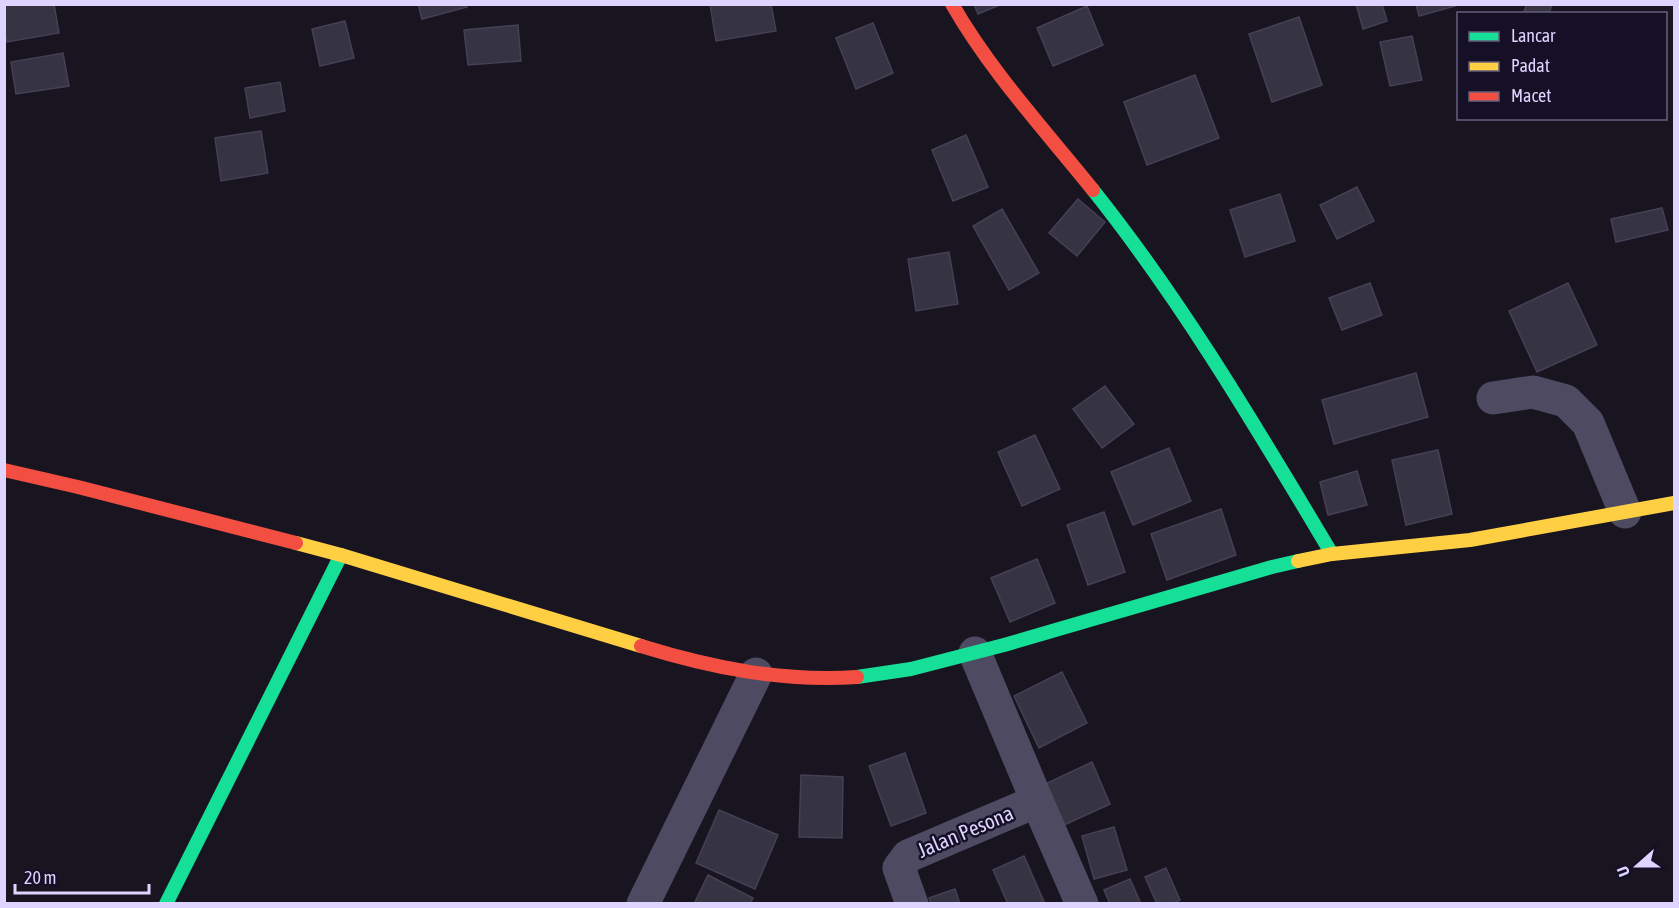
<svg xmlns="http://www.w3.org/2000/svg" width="1679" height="908" font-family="'Asap Condensed',sans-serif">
<rect width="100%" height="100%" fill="#181521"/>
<!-- building -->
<g fill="#363343" stroke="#454055" stroke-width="1.5">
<path d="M4,4H54L59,33L7,42L4,27Z"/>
<path d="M418,4H466L467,7L422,19Z"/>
<path d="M710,4H771L776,31L716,41Z"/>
<path d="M974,4H1002L978,14Z"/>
<path d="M1356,4H1382L1387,21L1363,29Z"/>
<path d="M1416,4H1454L1455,6L1419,16Z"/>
<path d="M1527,4H1552L1549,14H1523Z"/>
<path d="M1087,6L1103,45L1053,66L1037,28Z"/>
<path d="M1299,17L1322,85L1272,102L1249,34Z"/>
<path d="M345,21L354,58L320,66L312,29Z"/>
<path d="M873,23L893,73L856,89L836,38Z"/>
<path d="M518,25L521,61L468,65L464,30Z"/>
<path d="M1412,36L1422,80L1390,86L1380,42Z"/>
<path d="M63,53L69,86L16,94L11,62Z"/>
<path d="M1195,75L1219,138L1147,165L1124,102Z"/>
<path d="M280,82L285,111L250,118L245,88Z"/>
<path d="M261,131L268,173L221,181L215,138Z"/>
<path d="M966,135L988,187L953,201L932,150Z"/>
<path d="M1357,187L1374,221L1337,239L1320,205Z"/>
<path d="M1280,194L1295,241L1245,257L1230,210Z"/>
<path d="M1078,199L1105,222L1077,256L1049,233Z"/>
<path d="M1662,208L1668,230L1616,242L1611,219Z"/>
<path d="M1002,209L1039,273L1009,290L973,226Z"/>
<path d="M949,252L958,304L916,311L908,259Z"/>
<path d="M1370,283L1382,315L1342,330L1329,298Z"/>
<path d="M1568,283L1597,345L1537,372L1509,311Z"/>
<path d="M1416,373L1428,417L1334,444L1322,400Z"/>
<path d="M1105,386L1134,424L1102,448L1073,409Z"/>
<path d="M1035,435L1060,489L1022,506L998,452Z"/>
<path d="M1169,448L1191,501L1133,525L1111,472Z"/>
<path d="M1438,450L1452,514L1406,525L1392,460Z"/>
<path d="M1357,471L1367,505L1328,515L1320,482Z"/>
<path d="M1221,509L1236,555L1167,580L1151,534Z"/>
<path d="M1104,512L1125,572L1088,585L1067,525Z"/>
<path d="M1037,559L1055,603L1010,622L991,578Z"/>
<path d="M1062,672L1087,723L1039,748L1014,696Z"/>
<path d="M905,753L926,813L891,826L869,766Z"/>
<path d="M1092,762L1110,804L1062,826L1043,785Z"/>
<path d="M801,775L843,777L842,838L799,837Z"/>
<path d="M719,810L778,835L755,889L696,863Z"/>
<path d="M1114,827L1127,870L1094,879L1082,836Z"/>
<path d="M1024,856L1045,904H1008L993,870Z"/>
<path d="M1166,868L1180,900L1171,904H1157L1145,877Z"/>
<path d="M708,875L753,898L750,904H694Z"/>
<path d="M1130,879L1141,904H1110L1104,890Z"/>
<path d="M955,889L960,904H931L929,898Z"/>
</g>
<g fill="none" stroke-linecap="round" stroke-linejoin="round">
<!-- street -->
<g stroke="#4d4a62" stroke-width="33">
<path d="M1493,398L1533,392L1566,401L1588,423L1625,512"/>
<path d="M975,653L1037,801L1082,904"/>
<path d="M643,904L756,674"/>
<path d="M912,904L899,868L908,856L1037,801"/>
</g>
<!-- fast -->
<g stroke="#16e098" stroke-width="14">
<path d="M1093,190C1184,304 1257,429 1332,554"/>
<path d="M857,677L911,669L1004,645L1272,567L1298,561"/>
<path d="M166,904L341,555"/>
</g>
<!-- slow -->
<g stroke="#ffcf43" stroke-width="14">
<path d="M296,543L341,555L641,646"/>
<path d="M1298,561L1332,554L1470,540L1674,503"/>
</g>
<!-- jam -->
<g stroke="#f24e42" stroke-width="14">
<path d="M952,4C991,72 1044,129 1093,190"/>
<path d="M4,470L78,487L296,543"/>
<path d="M641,646C712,668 783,682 857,677"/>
</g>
</g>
<g text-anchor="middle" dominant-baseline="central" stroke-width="5" stroke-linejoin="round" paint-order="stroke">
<!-- street labels -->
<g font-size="21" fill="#ddd5ff" stroke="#151026">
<text transform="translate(965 831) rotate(-23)">Jalan Pesona</text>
</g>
</g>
<!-- border -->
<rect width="1679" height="908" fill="none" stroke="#ddd5ff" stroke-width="12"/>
<!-- legend -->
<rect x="1457" y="12" width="210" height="108" fill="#151026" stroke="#655f7d" stroke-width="1.5"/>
<rect x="1469" y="32" width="30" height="9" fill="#16e098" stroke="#655f7d" stroke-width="1.5"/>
<text x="1511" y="42" font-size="18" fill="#ddd5ff">Lancar</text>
<rect x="1469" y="62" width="30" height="9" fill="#ffcf43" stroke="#655f7d" stroke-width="1.5"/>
<text x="1511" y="72" font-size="18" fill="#ddd5ff">Padat</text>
<rect x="1469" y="92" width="30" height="9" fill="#f24e42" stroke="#655f7d" stroke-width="1.5"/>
<text x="1511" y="102" font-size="18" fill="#ddd5ff">Macet</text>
<!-- north arrow -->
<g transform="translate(1637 866) rotate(249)" stroke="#151026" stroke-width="4.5" paint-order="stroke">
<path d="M0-4.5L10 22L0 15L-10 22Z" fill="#ddd5ff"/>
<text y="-9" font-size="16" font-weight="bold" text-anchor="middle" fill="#ddd5ff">U</text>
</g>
<!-- scale -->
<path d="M15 884v9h134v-9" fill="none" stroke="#ddd5ff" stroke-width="3"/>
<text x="24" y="884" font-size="18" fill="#ddd5ff" stroke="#151026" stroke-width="4.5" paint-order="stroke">20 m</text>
</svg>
